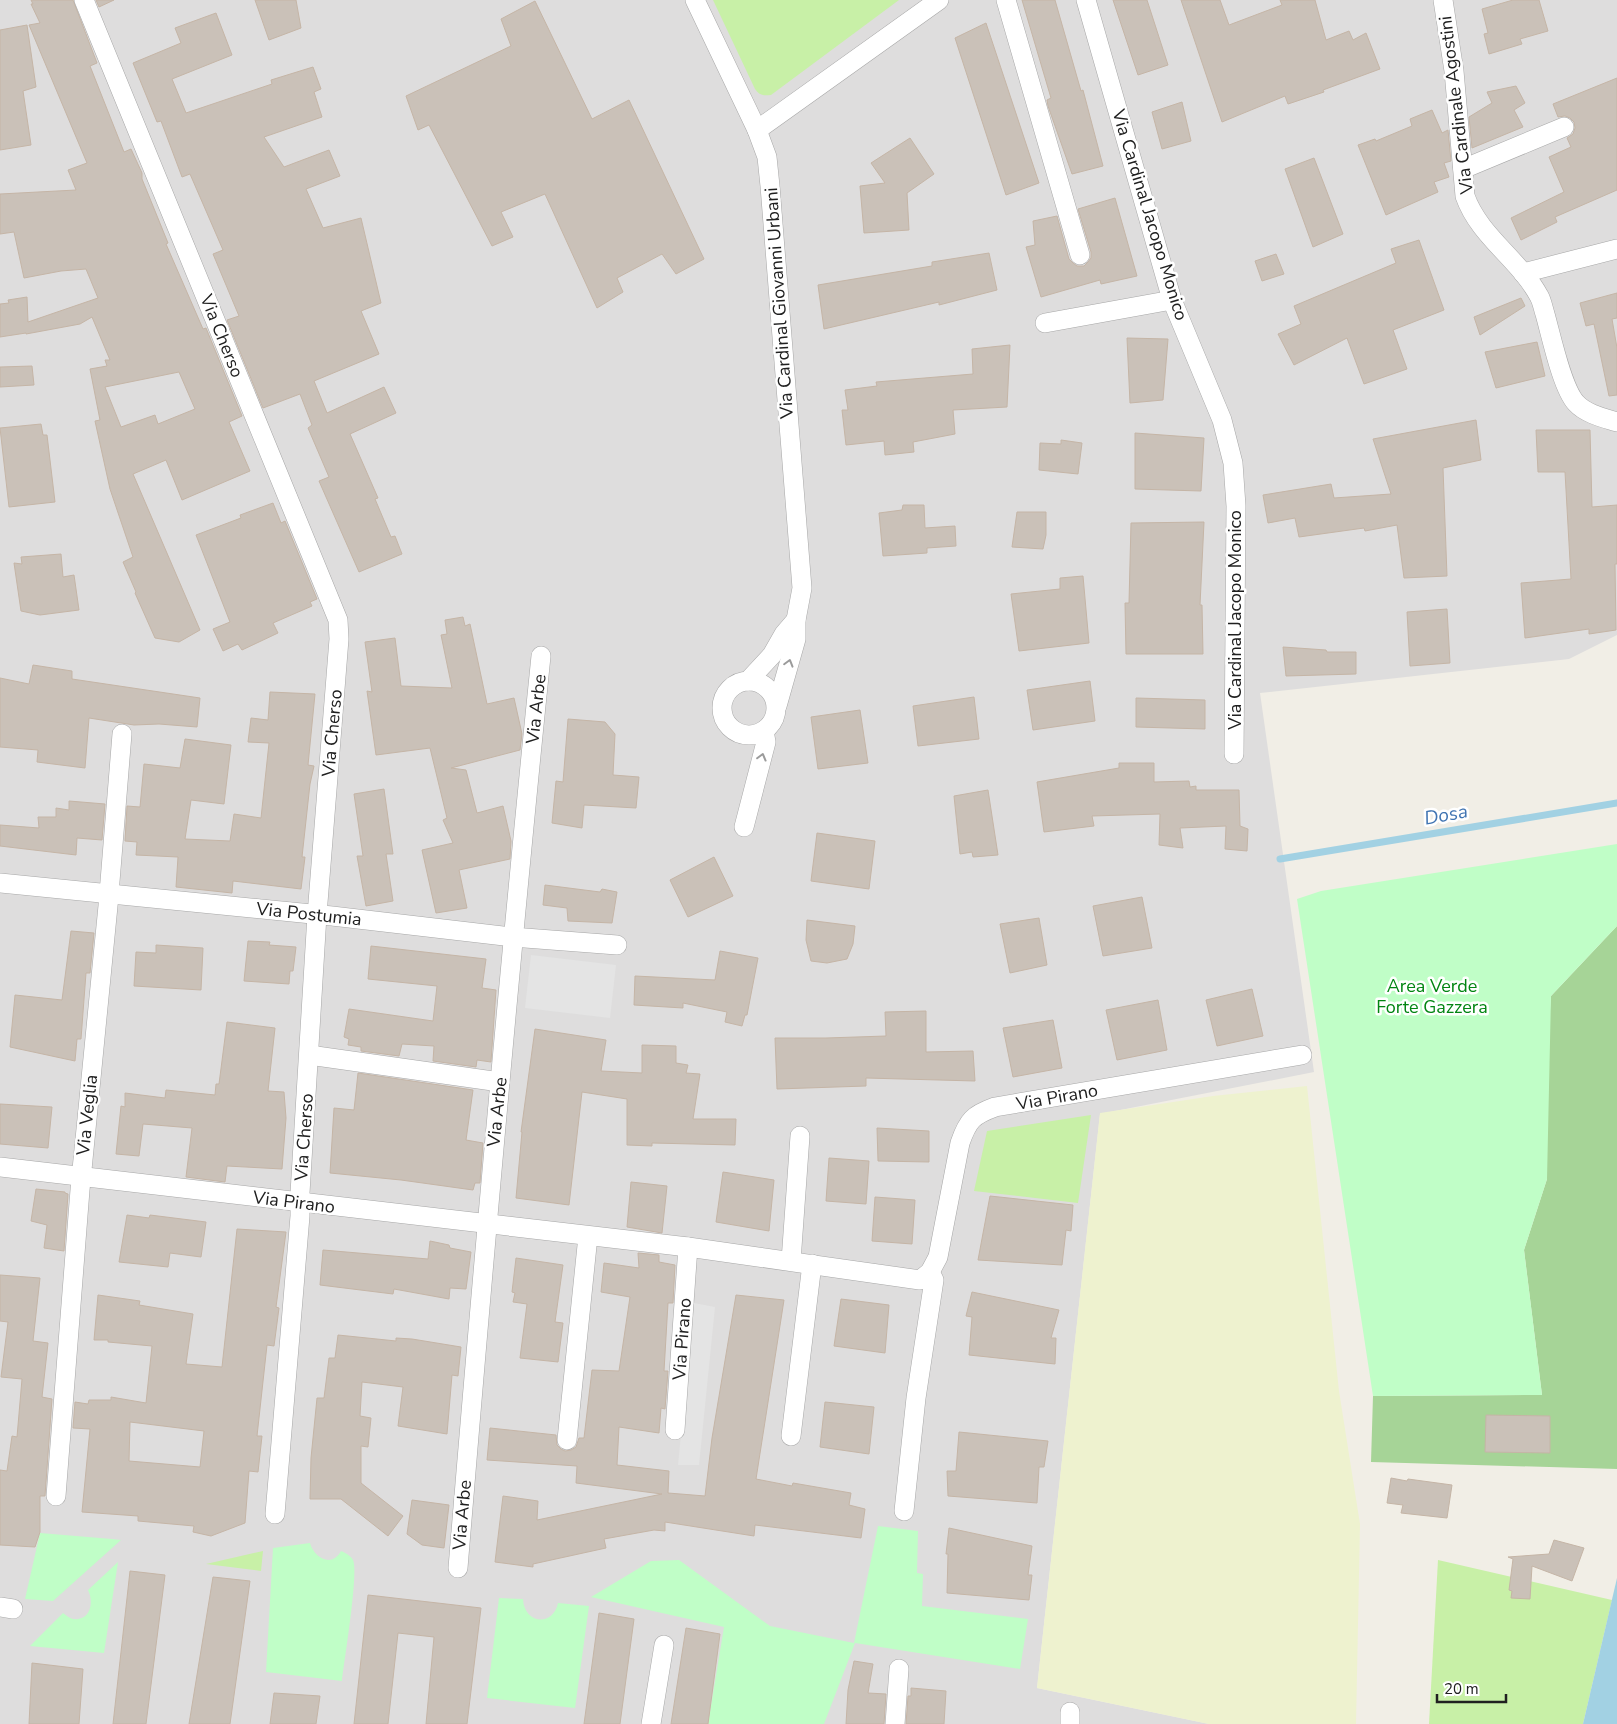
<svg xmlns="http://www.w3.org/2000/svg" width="1617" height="1724" font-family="'Nunito Sans',sans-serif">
<rect width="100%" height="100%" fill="#f1eee6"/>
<!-- residential -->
<path fill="#dedddd" d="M0,0H1617V635L1569,659L1260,693L1314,1072L1100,1114L1037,1688L1209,1724H0Z"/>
<!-- farmland -->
<path fill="#eef2cf" d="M1307,1086L1339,1391L1360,1524L1356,1724H1209L1037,1688L1100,1113L1213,1096Z"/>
<!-- grass -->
<g fill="#c8f0a7">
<path d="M713,0H899L771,95C763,96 759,95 755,89Z"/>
<path d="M1091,1115L1078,1203L974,1191L987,1131Z"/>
<path d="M263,1551L261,1571L206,1564Z"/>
<path d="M1438,1560L1612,1600L1583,1724H1429Z"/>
</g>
<!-- forest -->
<path fill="#a6d497" d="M1617,926V1469L1371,1462L1373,1396L1542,1395L1524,1250L1547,1179L1541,1136L1551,996Z"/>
<!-- park -->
<g fill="#c0fec7">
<path d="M1617,844V926L1551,996L1547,1179L1524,1250L1542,1395L1373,1396L1297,899L1321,891Z"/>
<path d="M878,1526L918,1531L917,1573L923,1574L922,1606L1028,1619L1020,1669L855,1643L824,1724H708L724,1627L591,1597L651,1561L679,1560L770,1626L854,1643Z"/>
<path d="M40,1533L112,1539L121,1540L53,1601L25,1599Z"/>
<path d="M310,1543C314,1558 332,1568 341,1551C346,1553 351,1556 353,1560C359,1572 344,1662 342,1681L266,1672L273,1548Z"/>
<path d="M118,1562L104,1653L30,1646L63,1613C66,1615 69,1618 73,1619C91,1621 94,1602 88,1590Z"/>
<path d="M499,1598L523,1599C524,1624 553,1627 558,1603L589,1606L575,1708L487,1698Z"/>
</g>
<!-- parking -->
<g fill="#e4e4e4">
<path d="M531,955L616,965L610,1018L525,1008Z"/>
<path d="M694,1303L715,1307L699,1465H678Z"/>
</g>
<!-- water -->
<path fill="#a2d1e3" d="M1617,1578V1724H1583Z"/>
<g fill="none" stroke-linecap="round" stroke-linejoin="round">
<!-- stream -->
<path stroke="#a2d1e3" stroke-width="7" d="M1280,859L1617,803"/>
</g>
<!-- building -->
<g fill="#cac1b8" stroke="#c5b5a6" fill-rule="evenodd">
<path d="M31,0H73L97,63L90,66L124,152L131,149L142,173V179L168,243L166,244L203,329L206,328L242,416L229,422L250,471L182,500L166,460L133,474L200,630L179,642L155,638L135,593L136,592L123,562L133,557L110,489L95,421L100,420L90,369L107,366L105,360H110L92,317L80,324L26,334V333L0,337V304L9,303L8,300L27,297L28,322L98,298L86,269L61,271L24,278L14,232L0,234V194L76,190L68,170L87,163L29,25L40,23L31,4H33ZM179,372L195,409L158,424L155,415L121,427L105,387Z"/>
<path d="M96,0H114L99,7Z"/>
<path d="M255,0H296L301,28L269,40Z"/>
<path d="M1022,0H1055L1081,91L1083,90L1103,166L1072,174L1048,106L1047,100L1051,98Z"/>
<path d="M1113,0H1147L1168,65L1138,75Z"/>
<path d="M1181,0H1220L1229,25L1282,5L1280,0H1315L1326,40L1349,31L1353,40L1366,33L1380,69L1323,90L1324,92L1288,104L1285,96L1222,122Z"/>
<path d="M1513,0H1539L1548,31L1520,39L1522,44L1489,54L1484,34L1488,33L1482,9Z"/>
<path d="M535,1L592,119L629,100L704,259L676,274L662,254L617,278L623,292L597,308L545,194L501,212L513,237L492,246L429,125L418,130L406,96L511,46L501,19Z"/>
<path d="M216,13L232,55L172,79L186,113L272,84L271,80L313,67L321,89L314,92L322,117L264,137L284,167L329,150L340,176L306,189L323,228L361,218L381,303L361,311L379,354L314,381L327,413L384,387L396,413L350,434L378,498L375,499L391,537L395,536L402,554L359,572L319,481L329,477L308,428L312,425L300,394L263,408L227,320L239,316L213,254L223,250L190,174L182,177L161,121L157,122L133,63L181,43L175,28Z"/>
<path d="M986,23L1039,183L1006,195L955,38Z"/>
<path d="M27,25L36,87L23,91L31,145L0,150V30Z"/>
<path d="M1617,78V190L1555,217L1557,222L1521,240L1511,218L1564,192L1549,157L1571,147L1567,138L1573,134L1575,128L1574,122L1570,118L1565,116L1558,117L1553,104Z"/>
<path d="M1516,86L1525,103L1514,110L1523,127L1472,148L1469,117L1492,103L1487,92Z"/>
<path d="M1182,102L1191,141L1162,149L1152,112Z"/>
<path d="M1432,110L1442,133L1448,130L1451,161L1444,163L1449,177L1434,182L1438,192L1386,215L1358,145L1375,139L1376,141L1412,126L1410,119Z"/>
<path d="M910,138L934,174L907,193L909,230L864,233L860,186L885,183L871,163Z"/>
<path d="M1314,158L1343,234L1313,247L1285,169Z"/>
<path d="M1115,198L1137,276L1101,284L1100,280L1041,297L1026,247L1035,245L1033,221L1057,216L1069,259L1073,263L1077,266H1084L1088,262L1091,258V252L1078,209Z"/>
<path d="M1419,240L1444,310L1393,330L1407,369L1364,384L1347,338L1294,365L1278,334L1301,324L1294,306L1396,263L1391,249Z"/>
<path d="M989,253L997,290L939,305V302L824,329L818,285L932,266V262Z"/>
<path d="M1276,254L1284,274L1262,281L1255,261Z"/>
<path d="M1617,293V318L1612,319L1617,348V395L1609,396L1594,324L1586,326L1580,303Z"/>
<path d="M1521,298L1525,306L1480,335L1474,317Z"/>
<path d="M1127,338L1168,339L1163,400L1130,403Z"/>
<path d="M1537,342L1545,376L1496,388L1485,352Z"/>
<path d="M1010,345L1007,407L953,410L955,434L913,442L914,452L885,455L884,441L846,445L842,410H848L845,390L877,386L876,382L973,374L972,349Z"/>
<path d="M32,366L34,385L0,387V367Z"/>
<path d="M1476,420L1481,460L1443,468L1447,576L1404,578L1397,525L1365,531L1364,528L1299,537L1295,518L1268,523L1263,495L1331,484L1334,498L1391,494L1373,439Z"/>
<path d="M41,424L43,435H47L55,502L9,507L0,428Z"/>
<path d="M1536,430H1590L1592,507L1617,505V564H1615L1616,630L1589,634V629L1525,638L1521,583L1571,579L1565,472H1538Z"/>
<path d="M1135,433L1204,438L1201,491L1135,489Z"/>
<path d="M1061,440L1082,443L1078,474L1039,470L1040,443L1061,444Z"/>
<path d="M273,503L281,523L285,521L317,599L310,602L312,606L273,623L278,633L242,650L238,644L223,651L213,629L230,622L196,535L241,518L240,515Z"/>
<path d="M903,505H924L925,528L955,526L956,546L927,548V553L883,556L879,513L902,510Z"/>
<path d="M1017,512H1046V535L1043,549L1012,547Z"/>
<path d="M1204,522L1200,605H1202L1203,654H1126L1125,603H1129L1131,523Z"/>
<path d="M61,554L63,577L74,575L79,610L40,615L21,611L14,563L22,564L21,557Z"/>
<path d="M1083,576L1089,643L1019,651L1011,594L1060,589V578Z"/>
<path d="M1447,609L1450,663L1410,666L1407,612Z"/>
<path d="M463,617L465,626L470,624L487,704L514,698L522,734L520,750L451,768L466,770L477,813L503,806L511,841L510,859L459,870L467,908L436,913L422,850L453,843L443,820L447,818L430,748L376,755L367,691L372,692L365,642L395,638L401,686L452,688L441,635L447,634L445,620Z"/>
<path d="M1283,647L1326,650L1327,652H1356V674L1286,676Z"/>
<path d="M33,665L72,671V679L200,698L197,727L159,724L134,725L89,718L85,768L37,762L38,750L0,747V678L29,684Z"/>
<path d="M1090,681L1095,721L1033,730L1027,690Z"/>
<path d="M270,692L315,694L308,765L314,766L310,784L302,857H305L301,889L233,881L232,893L176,887L178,857L136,855L137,842L125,841L127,806L140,807L144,764L180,768L185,739L231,745L224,804L191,800L185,839L230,841L234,814L261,818L269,743L248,742L251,718L268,720Z"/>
<path d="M974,697L979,739L918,746L913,706Z"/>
<path d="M1136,698L1205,700V729L1136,727Z"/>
<path d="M860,710L868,763L818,769L811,717Z"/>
<path d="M568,719L605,722L615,734L613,775L639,777L636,808L584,805L582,828L552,823L556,781L563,782Z"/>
<path d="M1119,763H1154V782L1189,781L1190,787L1196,786V790H1239L1240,826L1248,829L1247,851L1225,849L1226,826L1180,828L1183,848L1159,845L1160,814L1092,816L1094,826L1044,832L1037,782L1119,768Z"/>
<path d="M384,789L393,854H386L393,901L366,906L357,856H363L354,794Z"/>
<path d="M988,790L998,855L973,857L972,852L960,854L954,796Z"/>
<path d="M69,801L105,804L102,840L77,838L76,855L0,846V825L39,828L38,817H56V808L69,810Z"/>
<path d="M817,833L875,841L869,889L811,881Z"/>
<path d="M714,857L733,896L688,917L670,880Z"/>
<path d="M545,885L600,892L602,889L617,892L612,923L568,921L567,908L543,905Z"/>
<path d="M1142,897L1152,948L1103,956L1093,906Z"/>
<path d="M1039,918L1047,965L1010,973L1000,924Z"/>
<path d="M807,920L855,926L853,944L847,959L827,963L811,961L806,940Z"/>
<path d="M71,931L94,933L90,973H86L81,1039H77L75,1061L10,1047L15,995L62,1000Z"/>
<path d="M248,941L270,942L269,945L296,947L293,971H290L289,984L244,981Z"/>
<path d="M156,945L203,948L201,990L134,986L136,952L156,953Z"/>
<path d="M371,946L486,959L482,988L496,990L491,1062L477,1060L476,1067L433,1061L434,1046L402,1044L399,1056L361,1051V1047L348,1045L349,1039L344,1037L349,1009L433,1021L437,986L368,979Z"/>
<path d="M720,951L758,958L747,1015H745L742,1026L725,1022L727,1012L683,1003V1008L634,1005L635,976L715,980Z"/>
<path d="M1252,989L1263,1036L1217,1046L1206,1000Z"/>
<path d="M1158,1000L1167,1050L1117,1060L1106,1010Z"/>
<path d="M926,1011V1052L973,1051L975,1081L866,1078V1086L777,1089L775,1038H826L886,1036L885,1012Z"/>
<path d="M1053,1020L1062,1068L1013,1077L1003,1028Z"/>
<path d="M227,1022L275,1028L268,1091L284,1092L286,1118L282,1169L227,1166L225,1182L186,1177L192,1128L143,1124L139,1156L116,1154L121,1106L125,1107V1093L165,1098L166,1090L215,1095L216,1084H219Z"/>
<path d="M535,1029L606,1040L601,1071L642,1073V1045L676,1046V1063L688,1065L686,1073L700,1074L693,1119H736L735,1145L652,1143V1146L627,1145V1099L582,1092L569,1205L516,1198L522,1132H521Z"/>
<path d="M358,1073L473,1090L466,1140L483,1143L480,1183H475L473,1190L401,1180L330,1173L334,1108L354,1110Z"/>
<path d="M0,1104L52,1107L48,1148L0,1144Z"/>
<path d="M877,1128L929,1131V1162L878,1161Z"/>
<path d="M829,1158L869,1161L866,1204L826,1201Z"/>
<path d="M723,1172L774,1180L769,1231L716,1222Z"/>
<path d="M631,1182L667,1186L662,1233L627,1227Z"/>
<path d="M36,1189L65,1192V1193L68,1194L64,1251L44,1248L47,1225L31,1221Z"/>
<path d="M990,1196L1073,1205L1071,1231L1066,1230L1062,1265L978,1260Z"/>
<path d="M875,1197L915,1200L912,1244L872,1241Z"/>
<path d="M127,1215L149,1218L150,1215L206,1222L201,1257L170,1253L168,1267L119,1262Z"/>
<path d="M237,1229L286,1232L276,1307L279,1308L274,1346L267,1345L257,1436H262L258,1472L249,1471L245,1523L211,1536L193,1532L194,1526L138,1521V1516L82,1512L90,1429L73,1428L75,1402L88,1404L89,1400H111V1397L146,1403L152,1346L108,1342V1340H94L98,1295L140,1301L139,1305L193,1314L186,1364L222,1367ZM130,1422L204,1431L200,1467L129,1461Z"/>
<path d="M430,1241L449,1245L450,1248L471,1252L466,1289L450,1288L449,1299L394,1289L393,1294L320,1285L323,1250L428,1259Z"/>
<path d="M638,1253L659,1255V1262L675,1265L673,1303H668L664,1371H668L665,1409L661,1408L659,1433L619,1427L617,1465L669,1471L668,1493L705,1496L712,1438L736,1295L784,1300L756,1479L792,1486L793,1483L851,1493L849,1505L865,1509L861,1538L755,1525L754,1536L665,1522V1531L654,1530L604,1539L606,1548L533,1564V1567L495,1562L503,1496L538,1501L537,1520L662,1494L576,1483L577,1466L487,1460L490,1428L556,1435L557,1445L561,1449L565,1451L571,1450L576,1447L579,1438H584L592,1370L619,1371L630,1297L601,1292L604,1263L639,1268Z"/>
<path d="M516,1258L563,1265L555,1322L563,1323L558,1362L520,1358L527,1304L513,1302L515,1293L512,1292Z"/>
<path d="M0,1275L40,1278L33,1341L48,1343L42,1397L52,1399L45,1496H40V1532L35,1547L0,1545V1470L7,1471L12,1436L17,1437L22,1379L1,1377L8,1322L0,1321Z"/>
<path d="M972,1292L1059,1310L1051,1338H1056L1055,1364L969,1355L972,1317L966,1316Z"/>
<path d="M841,1299L889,1305L885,1353L834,1346Z"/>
<path d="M338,1335L396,1341V1338L412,1339L461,1347L458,1376L452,1375L447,1434L398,1426L403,1387L362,1382L360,1416L371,1418L368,1447L361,1446V1483L403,1516L388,1536L341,1499H310L311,1458L317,1398H324L329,1358H335Z"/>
<path d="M825,1402L874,1407L869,1454L820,1447Z"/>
<path d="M1486,1415L1550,1416V1453L1485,1452Z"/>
<path d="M959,1432L1048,1441L1044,1467H1039L1037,1503L948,1496L947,1471H956Z"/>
<path d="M1391,1478L1407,1481L1408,1479L1452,1485L1447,1518L1401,1513L1403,1505L1387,1503Z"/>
<path d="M412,1500L449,1505L444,1548L422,1545L407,1534Z"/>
<path d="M949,1528L1032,1546L1028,1575H1032L1029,1600L947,1593L948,1554H946Z"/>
<path d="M1554,1540L1584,1548L1572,1581L1532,1566L1530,1599L1511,1598L1512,1591L1509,1590L1513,1559L1508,1557L1549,1554Z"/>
<path d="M130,1571L165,1575L146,1724H113Z"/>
<path d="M213,1577L250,1581L230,1724H189Z"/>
<path d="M368,1595L481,1608L467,1724H426L434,1637L398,1633L388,1724H354Z"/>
<path d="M599,1613L634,1619L620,1724H584Z"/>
<path d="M686,1628L720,1634L708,1724H671Z"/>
<path d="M854,1661L873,1664L868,1693L886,1694L884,1724H846L848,1690Z"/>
<path d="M32,1663L83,1669L79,1724H29Z"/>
<path d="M911,1688L946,1691L944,1724H906L908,1696H911Z"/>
<path d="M274,1693L320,1696L316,1724H270Z"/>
</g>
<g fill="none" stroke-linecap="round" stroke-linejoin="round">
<!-- minor casing -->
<g stroke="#a7a7a7" stroke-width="20">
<g id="minor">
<path d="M84,0L338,620L339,639L317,915L300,1193V1216L275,1514"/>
<path d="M695,0L757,130L767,157L770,186L802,588L796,620V639L777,706"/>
<path d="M1006,0L1080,255"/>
<path d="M1086,0L1172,300L1222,420L1233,463L1236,506L1234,754"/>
<path d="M1443,0L1454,71L1465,196C1479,236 1519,259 1539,296C1542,301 1543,308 1545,314C1551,335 1562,388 1576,403C1586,414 1604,418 1617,422"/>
<path d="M757,130L939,0"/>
<path d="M1463,169L1564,127"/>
<path d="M1523,273L1617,249"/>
<path d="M1045,323L1172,300"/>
<circle cx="749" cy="708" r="27"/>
<path d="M748,681L772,655L784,634L796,620"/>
<path d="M744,827L766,742L764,731"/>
<path d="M0,883L332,916L512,937L617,945"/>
<path d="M309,1055L500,1082"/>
<path d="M0,1167L688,1247L920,1280L930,1272L938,1257L960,1143C968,1120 973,1115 995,1107L1302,1055"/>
<path d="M791,1261L800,1136"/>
<path d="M675,1430L688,1247"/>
<path d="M791,1436L812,1264"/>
<path d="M567,1440L588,1236"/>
<path d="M56,1496L80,1190L108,906L122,734"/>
<path d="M904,1511L916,1398L934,1280L930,1272"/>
<path d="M458,1568C483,1264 510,960 541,656"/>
<path d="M0,1607L13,1609"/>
<path d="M651,1724L664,1645"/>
<path d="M895,1724L899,1669"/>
<path d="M1070,1724V1712"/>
</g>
</g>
<!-- minor -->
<use href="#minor" stroke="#fff" stroke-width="19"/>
</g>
<!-- one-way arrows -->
<defs><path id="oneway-chevron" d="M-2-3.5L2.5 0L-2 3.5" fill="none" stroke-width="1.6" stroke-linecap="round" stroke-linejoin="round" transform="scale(1.25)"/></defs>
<g stroke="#9b9b9b">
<use href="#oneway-chevron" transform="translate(789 663) rotate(-74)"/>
<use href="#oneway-chevron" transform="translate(762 757) rotate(-75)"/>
</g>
<g text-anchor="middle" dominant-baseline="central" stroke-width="5" stroke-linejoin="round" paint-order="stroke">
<!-- street labels -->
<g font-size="18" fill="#202020" stroke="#fff">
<text transform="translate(1456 105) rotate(-97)">Via Cardinale Agostini</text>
<text transform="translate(1150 215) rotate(73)">Via Cardinal Jacopo Monico</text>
<text transform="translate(779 303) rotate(-94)">Via Cardinal Giovanni Urbani</text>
<text transform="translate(222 336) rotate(68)">Via Cherso</text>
<text transform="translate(1235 620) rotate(-90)">Via Cardinal Jacopo Monico</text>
<text transform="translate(536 709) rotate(-84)">Via Arbe</text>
<text transform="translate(332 733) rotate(-85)">Via Cherso</text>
<text transform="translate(309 914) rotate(6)">Via Postumia</text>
<text transform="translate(1057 1097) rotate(-10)">Via Pirano</text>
<text transform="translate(497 1112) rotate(-84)">Via Arbe</text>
<text transform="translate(87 1115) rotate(-84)">Via Veglia</text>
<text transform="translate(304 1137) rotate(-86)">Via Cherso</text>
<text transform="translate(294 1202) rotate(7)">Via Pirano</text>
<text transform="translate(682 1339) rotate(-86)">Via Pirano</text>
<text transform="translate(462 1515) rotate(-85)">Via Arbe</text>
</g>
<!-- park labels -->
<g font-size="18" fill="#028512" stroke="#fff">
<text x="1432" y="986">Area Verde<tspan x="1432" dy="21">Forte Gazzera</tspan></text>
</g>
<!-- water labels -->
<g font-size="19" font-style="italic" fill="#4074b2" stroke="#fff">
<text transform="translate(1446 815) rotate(-10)">Dosa</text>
</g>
</g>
<!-- scale -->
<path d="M1437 1694v8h69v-8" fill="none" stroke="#202020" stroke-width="2.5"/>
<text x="1444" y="1694" font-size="15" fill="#202020" stroke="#ffffff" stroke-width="4" paint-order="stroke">20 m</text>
</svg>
